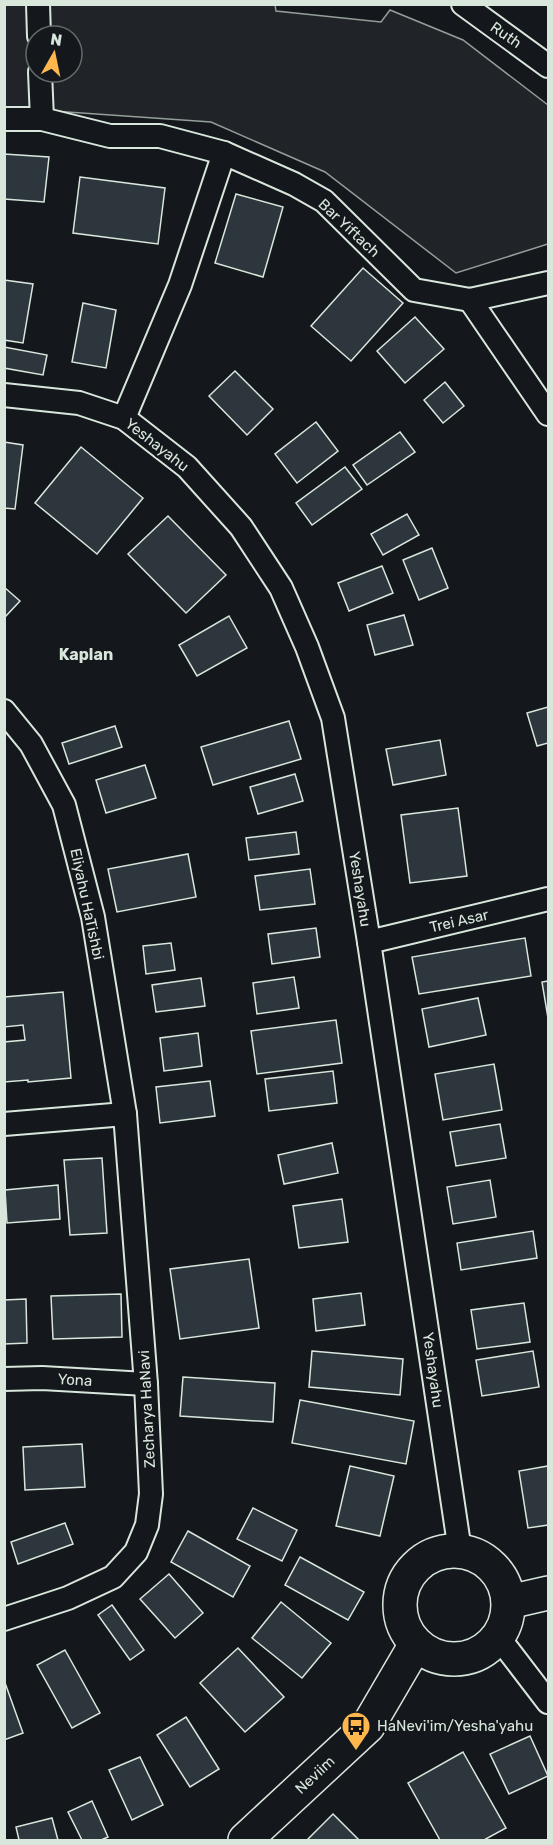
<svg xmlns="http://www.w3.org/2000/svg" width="553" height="1845" font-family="Rubik,sans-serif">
<rect width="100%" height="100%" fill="#14181c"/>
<!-- green -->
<path fill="#202428" stroke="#939e99" stroke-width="1.5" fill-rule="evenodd" d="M275,4L276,11L381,22L390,10L463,40L548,105V244L456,273L325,172L211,122L53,111L5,113L4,5ZM36,36H72V72H36Z"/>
<!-- building -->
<g fill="#2c363c" stroke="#d8e6dc" stroke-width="1.5">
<path d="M4,154L49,157L44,202L4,199Z"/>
<path d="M80,177L165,188L158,244L73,233Z"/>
<path d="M236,194L283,207L263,277L215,263Z"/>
<path d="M363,268L403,303L351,361L311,326Z"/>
<path d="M4,280L33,284L23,343L4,340Z"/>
<path d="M83,303L116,310L106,368L72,362Z"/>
<path d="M415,317L444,349L405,383L377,351Z"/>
<path d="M4,347L47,355L43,375L4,368Z"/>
<path d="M235,371L273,409L247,435L209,396Z"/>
<path d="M445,382L464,406L443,423L424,400Z"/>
<path d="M316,422L338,451L297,483L275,454Z"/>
<path d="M400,432L415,452L367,485L353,465Z"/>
<path d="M4,442L23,445L15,509L4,508Z"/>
<path d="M81,447L143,498L97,554L35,503Z"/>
<path d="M345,467L362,489L312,525L296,503Z"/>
<path d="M407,514L419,535L383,555L371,534Z"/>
<path d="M168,516L226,575L186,613L128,554Z"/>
<path d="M432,548L448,588L419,600L403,560Z"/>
<path d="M382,566L393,593L349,611L338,583Z"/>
<path d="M4,587L20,601L4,618Z"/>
<path d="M404,615L413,645L375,655L367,625Z"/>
<path d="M229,616L247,648L197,676L179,645Z"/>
<path d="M548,707V743L537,746L527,713Z"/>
<path d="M289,721L301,759L213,785L201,747Z"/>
<path d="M115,726L122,747L69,764L62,743Z"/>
<path d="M440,740L446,775L393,785L386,749Z"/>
<path d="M145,765L156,798L106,813L96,780Z"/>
<path d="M295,774L303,801L258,814L250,787Z"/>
<path d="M458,808L467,876L410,883L401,815Z"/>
<path d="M296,832L299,854L249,860L246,838Z"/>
<path d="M188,854L196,897L117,912L108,869Z"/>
<path d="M310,869L315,904L260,910L255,876Z"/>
<path d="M316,928L320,957L272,964L268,934Z"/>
<path d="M525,938L531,976L419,994L412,957Z"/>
<path d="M171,943L175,970L146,974L143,946Z"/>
<path d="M294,977L299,1008L257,1014L253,983Z"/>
<path d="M201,978L205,1006L156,1012L152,985Z"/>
<path d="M548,981V1018L542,982Z"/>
<path d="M63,992L71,1078L28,1082V1080L4,1082V1042L25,1040L23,1025L4,1027V997Z"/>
<path d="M478,998L486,1035L429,1047L422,1009Z"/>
<path d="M336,1020L342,1063L257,1074L251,1031Z"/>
<path d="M198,1033L202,1066L164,1071L160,1038Z"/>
<path d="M494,1064L502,1110L443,1120L435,1074Z"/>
<path d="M333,1071L337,1103L269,1111L265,1079Z"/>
<path d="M210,1081L215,1116L160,1123L156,1087Z"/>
<path d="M500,1124L506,1158L456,1166L450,1132Z"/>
<path d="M332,1143L338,1173L284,1184L278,1155Z"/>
<path d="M102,1158L107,1233L70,1235L64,1160Z"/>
<path d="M490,1180L496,1217L453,1224L447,1187Z"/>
<path d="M58,1185L60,1219L7,1223L5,1190Z"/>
<path d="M342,1199L348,1242L299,1248L293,1206Z"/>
<path d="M533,1231L537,1258L461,1270L457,1243Z"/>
<path d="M249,1259L259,1328L180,1339L170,1269Z"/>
<path d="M361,1293L365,1325L316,1331L313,1299Z"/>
<path d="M121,1294L122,1337L53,1339L51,1296Z"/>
<path d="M26,1299L27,1343L4,1344V1300Z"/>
<path d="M524,1303L530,1342L477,1349L471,1310Z"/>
<path d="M312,1351L403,1359L400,1395L309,1387Z"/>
<path d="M533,1351L539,1387L482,1396L476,1360Z"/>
<path d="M183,1377L275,1383L273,1422L180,1416Z"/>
<path d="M300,1400L414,1421L406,1464L292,1443Z"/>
<path d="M82,1444L85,1487L25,1490L23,1447Z"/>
<path d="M350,1466L394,1476L380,1536L336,1526Z"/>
<path d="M548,1466V1525L528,1528L519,1471Z"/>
<path d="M253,1508L297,1530L282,1561L237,1539Z"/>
<path d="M65,1523L73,1544L18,1564L11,1542Z"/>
<path d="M188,1531L250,1566L233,1597L171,1562Z"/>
<path d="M300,1557L364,1592L348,1620L285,1585Z"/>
<path d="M169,1574L203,1613L175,1638L140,1599Z"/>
<path d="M281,1602L331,1643L302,1678L252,1638Z"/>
<path d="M112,1605L144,1650L130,1660L98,1615Z"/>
<path d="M238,1648L284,1697L245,1732L200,1683Z"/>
<path d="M65,1650L100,1713L72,1728L37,1665Z"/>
<path d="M4,1680L23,1733L4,1740Z"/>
<path d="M186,1717L219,1769L190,1787L157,1735Z"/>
<path d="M530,1736L548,1776L509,1794L490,1754Z"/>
<path d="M463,1752L506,1828L484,1840H440L408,1783Z"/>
<path d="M140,1757L163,1805L132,1820L109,1770Z"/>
<path d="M92,1801L108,1837L101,1840H82L68,1812Z"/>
<path d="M333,1814L359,1840H307Z"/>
<path d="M52,1818L58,1840H19L16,1827Z"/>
</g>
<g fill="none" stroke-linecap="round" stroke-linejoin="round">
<!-- street casing -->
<g stroke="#d8e6dc" stroke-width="26">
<g id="street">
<path d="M38,4L39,36"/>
<path d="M463,4L548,66"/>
<path d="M40,72L42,119"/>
<path d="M4,119H42L110,136H160L224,153L294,184L324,201L414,290L470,300L548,283"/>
<path d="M470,300L548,414"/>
<path d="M4,395L79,403L124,418L187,467L241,527L281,588L307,647L333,718L369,942L460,1551"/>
<path d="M124,418L180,285L224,153"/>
<path d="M4,711L31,744L64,805L93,917L125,1114L146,1384L151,1494L147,1525L136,1552L113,1577L68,1598L4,1619"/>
<path d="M369,942L548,899"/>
<path d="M4,1124L125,1114"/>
<path d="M4,1379L42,1378L146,1384"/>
<path d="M499,1638L548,1702"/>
</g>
</g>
<!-- secondary casing -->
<g stroke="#d8e6dc" stroke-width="36">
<g id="secondary">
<circle cx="454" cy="1605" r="54"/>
<path d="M509,1602L548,1593"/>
<path d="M245,1840L368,1726L416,1644"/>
</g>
</g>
<!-- street -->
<use href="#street" stroke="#14181c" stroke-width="22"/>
<!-- secondary -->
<use href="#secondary" stroke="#14181c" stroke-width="33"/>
</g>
<!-- icons -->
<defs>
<g id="bus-pin" transform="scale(1.5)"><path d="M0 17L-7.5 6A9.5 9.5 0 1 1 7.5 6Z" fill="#ffb74d" stroke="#14181c"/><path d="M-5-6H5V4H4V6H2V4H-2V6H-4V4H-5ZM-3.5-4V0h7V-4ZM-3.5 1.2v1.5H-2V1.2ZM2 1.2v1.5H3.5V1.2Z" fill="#111"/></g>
</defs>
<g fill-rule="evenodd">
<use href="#bus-pin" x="356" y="1726"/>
</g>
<g text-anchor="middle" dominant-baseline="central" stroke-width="4.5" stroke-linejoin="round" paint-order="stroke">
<!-- street labels -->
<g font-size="15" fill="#d8e6dc" stroke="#14181c">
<text transform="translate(506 35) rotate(35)">Ruth</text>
<text transform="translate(349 228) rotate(43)">Bar Yiftach</text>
<text transform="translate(157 445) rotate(38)">Yeshayahu</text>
<text transform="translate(360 889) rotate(81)">Yeshayahu</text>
<text transform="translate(87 904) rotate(78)">Eliyahu HaTishbi</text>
<text transform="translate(459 921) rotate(-13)">Trei Asar</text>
<text transform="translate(433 1370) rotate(82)">Yeshayahu</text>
<text transform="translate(75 1380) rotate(3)">Yona</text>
<text transform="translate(147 1409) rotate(-93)">Zecharya HaNavi</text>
<text transform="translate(315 1775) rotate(-43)">Neviim</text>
</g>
<!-- poi labels -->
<g font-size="15" fill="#d8e6dc" stroke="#14181c" text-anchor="start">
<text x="377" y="1726">HaNevi'im/Yesha'yahu</text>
</g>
<!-- neighbourhood labels -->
<g font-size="16" font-weight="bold" fill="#d8e6dc" stroke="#14181c">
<text x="86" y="654">Kaplan</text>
</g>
</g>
<!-- border -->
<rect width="553" height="1845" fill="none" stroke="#d8e6dc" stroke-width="12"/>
<!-- north arrow -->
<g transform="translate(54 54) rotate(9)"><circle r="28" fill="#14181c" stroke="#626a69" stroke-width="1.5"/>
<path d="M0-4.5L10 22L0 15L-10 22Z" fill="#ffb74d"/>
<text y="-9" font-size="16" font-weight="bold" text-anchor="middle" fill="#d8e6dc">N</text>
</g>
</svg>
